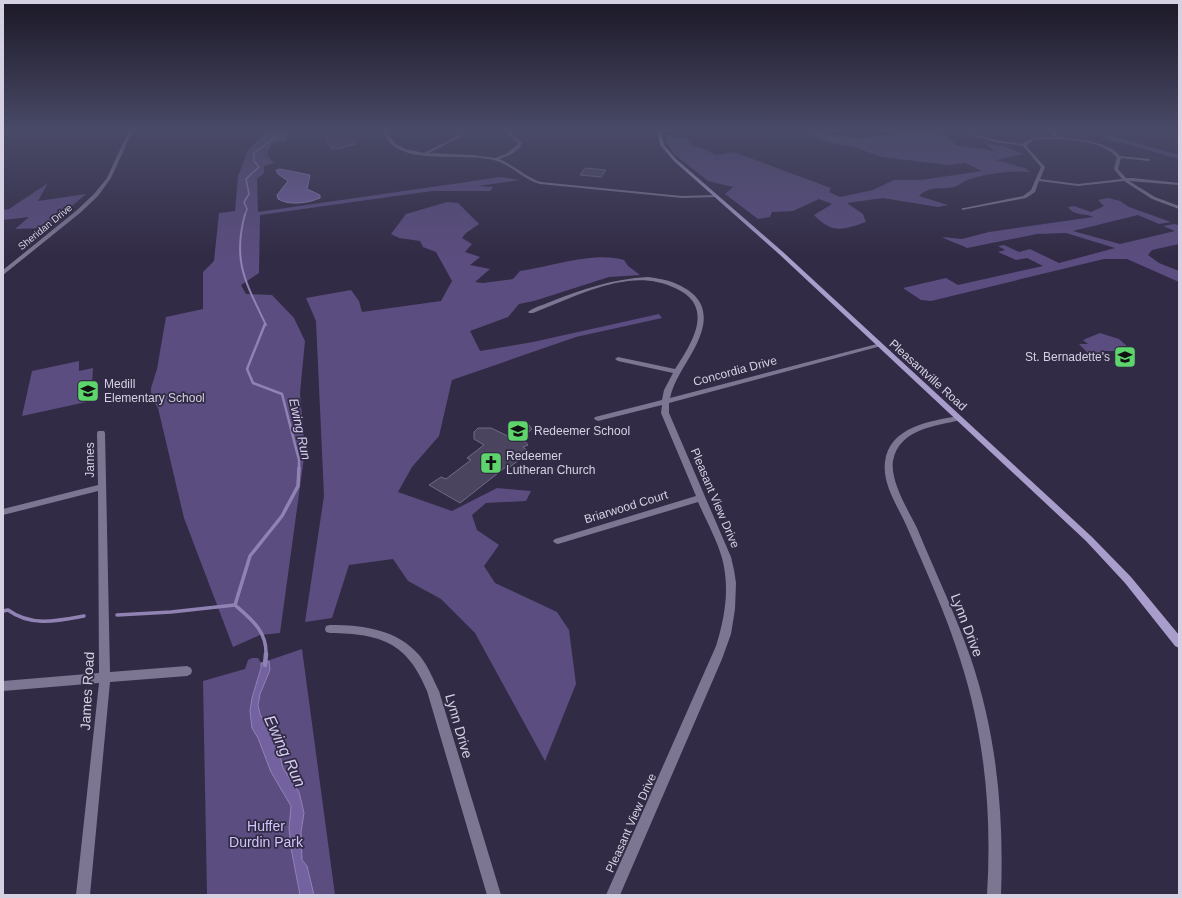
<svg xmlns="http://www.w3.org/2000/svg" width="1182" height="898" font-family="Helvetica,sans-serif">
<rect width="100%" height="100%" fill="#322b45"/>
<!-- green -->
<g fill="#5b4d7f">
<path d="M269,130H294L285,137L287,141L272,143L267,155L274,163L264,166V173L257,179L258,212L501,177L520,180L478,186L493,187L490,191H432L260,215L259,273L241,285L246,294L272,295L294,318L305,341L300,393L305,450L280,633L260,635L233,647L184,518L158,408L151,398V388L157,369L166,317L203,309V272L214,261L219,213L235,211L238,176L246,156V152Z"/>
<path d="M801,130L858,138L899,133L895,130H932L948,137L956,145L995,151L985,143L1003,146L1023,154L996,160L1025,168L1030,172C1013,170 981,174 965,181C961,183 958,186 954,187C940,190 931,185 919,196L948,205L938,207L883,198L847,203L863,214L866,222C843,230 832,234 814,215L832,204L819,199L793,211L772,212L770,217L758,219L725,194L733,187L708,181L673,153L666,141V135H673L675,138H685L694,147H700L716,155L734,152L831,188L829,192L840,197L873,190L894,180H921L982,171L965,163L949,165L882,157L851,146L827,142Z"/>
<path d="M1103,134L1179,155V159L1105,138Z"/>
<path d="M48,183L38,201L86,194L46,228L15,229L29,217L3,220V210L9,209Z"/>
<path d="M1108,198L1120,201L1129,207L1171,222L1159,224L1138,215L1073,231L1120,244L1175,231L1163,226L1174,224L1179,225V244L1152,250L1148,255L1159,263L1179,271V282L1127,259H1104L931,301L921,300L903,288L946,278L958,285L1043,266L1027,258L1016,260L998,252L1005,250L998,246L1004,245L1019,252L1030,249L1059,263L1115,248L1066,233L1037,234L967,248C959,244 951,242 942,237L962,239L989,232L1093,217C1086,213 1073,216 1068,207L1074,206L1091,212L1104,206L1098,200Z"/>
<path d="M447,202L458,203L479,224L466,233L462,238L472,244L465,252L480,257L470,265L490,269L475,282L483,283L513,279L520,271C550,267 594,251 624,260L628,266L640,275L609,277L534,301L519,304L508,317L470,331L480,351L533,342L659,314L662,318L576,337L452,380L439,436L412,467L398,492L452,511L497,488L531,491L526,501L486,503L472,515L477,530L499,545L484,566L495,583L557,612L569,630L576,684L545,761L475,633L441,599L408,581L393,559L349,565L332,618L305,622L324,496L316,321L306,298L351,290L359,301L362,312L441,301L452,281L436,252L423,247L420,241L399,238L391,234L406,214Z"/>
<path d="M1100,333L1119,339L1129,348H1123L1118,351H1100L1104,355H1090L1079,344H1088L1083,340Z"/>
<path d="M79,361V371L93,368L91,401L22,416L32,371Z"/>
<path d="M302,649L335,895H207L203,681L245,669L248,660L252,658H258L261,663Z"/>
</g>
<!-- water -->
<g fill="#7361a0" stroke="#9083b4">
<path d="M280,169L310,175L307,189L320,195V198C308,203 290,206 278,199L277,195L288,181L278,174L276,170Z"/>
<path d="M269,661L270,670L260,694L258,705L260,714L278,748L283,768L299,792L304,813L301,832L302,860L307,866L314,895H300L291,848L289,828L291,806L271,772L258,738L252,728L250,711L252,698L261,668V663Z"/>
</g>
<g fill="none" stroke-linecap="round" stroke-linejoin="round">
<!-- stream-far4 -->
<path stroke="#9083b4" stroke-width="1.5" d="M245,215L247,209L244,202L249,194L246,179L259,167L254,161V153L285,130"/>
<!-- stream-far3 -->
<path stroke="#9083b4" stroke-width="2" d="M245,214C232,262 246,283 266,325"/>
<!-- stream-far2 -->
<path stroke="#9083b4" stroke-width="2.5" d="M265,324L247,369L253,383L282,394L299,460V469"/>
<!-- stream-far1 -->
<g stroke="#9083b4" stroke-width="3.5">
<path d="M3,611L8,610C31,627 57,621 84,616"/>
<path d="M117,615L171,612L235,605"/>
<path d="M266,655C267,631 252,620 235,605L250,556L282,516L298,486L299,468"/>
</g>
<!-- stream -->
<path stroke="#9083b4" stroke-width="4.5" d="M265,665L266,654"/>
</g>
<!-- building -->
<g fill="#4a445f" stroke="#716a88">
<path d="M350,136L356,144L336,149L331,148L325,138Z"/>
<path d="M585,168L606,170L601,177L580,175Z"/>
<path d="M529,425L532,429L522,438L528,445L523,447L529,452L510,467L507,466L460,503L429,485L441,477L446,479L471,460L467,458L484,445L474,439V432L478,428H491L512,438Z"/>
</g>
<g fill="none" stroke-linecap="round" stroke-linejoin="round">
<!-- minor -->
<g fill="#7d7693" fill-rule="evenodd">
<path d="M381,130H385L396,144L406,149L424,153L469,130H474L429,153L473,155L495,158L506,154L517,145L518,143L504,130H508L522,143C519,152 508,156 499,159C514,165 525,177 541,182L682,196L716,195L718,196L716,197L682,198L540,184C524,180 513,166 497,161C468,152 415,164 392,145C388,141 385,135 381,130Z"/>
<path d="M424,130H432L412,135L410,134Z"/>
<path d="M1047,130H1051L1059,137L1089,141L1104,145L1114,150L1120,156L1150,159L1149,161L1121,158L1118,169L1126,178H1133L1179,183V185L1129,181L1155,197L1179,206V209L1152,199L1124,181L1078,186L1039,181L1035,192L1026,198L962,210V208H964L1023,196L1031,190L1041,167L1023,146L995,142L971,135V133L995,140L1023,144L1024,142L1033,138L1054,137ZM1045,139C1068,139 1099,140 1117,157L1114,169L1122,179L1078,184L1040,179L1045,167L1027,147V144L1034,140Z"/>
<path d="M648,277C655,278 663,279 669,281C707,294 712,317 693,351C685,366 674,380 670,398L877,344H881L882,345L881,346L669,403V413L731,557L734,570L736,583L735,609L731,634L722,659L620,895H606L716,646C725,617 730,588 722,558C717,540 706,520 698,502L558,544L555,543L553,541L555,539L696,496L661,413L662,405L598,421L594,419L595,417L662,400L664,390L673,373L618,361L615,359L618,357L675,369C692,343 716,306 675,288C660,281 645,279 628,281C595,285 564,301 533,313H529L528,312C534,307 543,305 550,302C582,289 613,279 648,277Z"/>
<path d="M958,416L962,418L961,420C935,426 899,429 893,461C890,481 908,510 917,528C935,572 956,615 971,659C997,736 1004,815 1001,895H987C992,815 985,736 960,659C946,614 926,571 907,527C899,508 882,485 885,462C889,427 930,421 958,416Z"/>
<path d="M98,431H104L105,433L110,672L187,666L191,668L192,671L191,674L187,676L110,682L90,895H76L99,683L3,691V681L99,673L98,491L3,515V509L98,485L97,433Z"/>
<path d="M330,625C363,625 397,629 420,656C428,666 433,679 439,691L501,895H487L427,691C407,642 381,634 330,633L326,632L325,629L326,626Z"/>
</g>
<!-- tertiary -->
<path fill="#7d7693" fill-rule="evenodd" d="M129,130H133L111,178L98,196L80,213L3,275V270L76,211L94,194L107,178Z"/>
<!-- secondary -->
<path fill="#a89dcb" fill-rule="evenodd" d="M657,130H661L664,145L676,159L783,252L1092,537L1131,577L1179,635V648L1175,646L1125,583L1086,541L779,254L674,161L660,145Z"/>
</g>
<!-- sky -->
<linearGradient id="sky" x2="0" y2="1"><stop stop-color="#1c1826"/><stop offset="0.51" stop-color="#494a68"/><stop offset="1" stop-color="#494a68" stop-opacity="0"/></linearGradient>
<rect width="1182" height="256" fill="url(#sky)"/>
<!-- icons -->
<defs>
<g id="school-square" transform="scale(1.15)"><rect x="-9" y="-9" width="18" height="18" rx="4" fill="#5ed56c" stroke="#322b45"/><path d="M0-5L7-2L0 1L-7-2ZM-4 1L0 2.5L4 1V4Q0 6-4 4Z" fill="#111"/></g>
<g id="church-square" transform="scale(1.15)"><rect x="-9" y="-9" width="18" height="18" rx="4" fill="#5ed56c" stroke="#322b45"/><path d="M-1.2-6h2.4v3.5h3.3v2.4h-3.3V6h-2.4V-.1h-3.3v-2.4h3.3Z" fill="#111"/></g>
</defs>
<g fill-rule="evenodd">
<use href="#school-square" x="1125" y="357"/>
<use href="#school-square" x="88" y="391"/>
<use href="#school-square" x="518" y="431"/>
<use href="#church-square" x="491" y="463"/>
</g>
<g text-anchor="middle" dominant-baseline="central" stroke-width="3.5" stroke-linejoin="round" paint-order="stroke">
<!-- far-street labels -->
<g font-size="10" fill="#d5d1e2" stroke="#322b45">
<text transform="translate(45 227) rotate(-39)">Sheridan Drive</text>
</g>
<!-- poi labels -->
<g font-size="12" fill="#d5d1e2" stroke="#322b45" text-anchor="start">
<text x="1110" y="357" text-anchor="end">St. Bernadette's</text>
<text x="104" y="384">Medill<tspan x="104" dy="14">Elementary School</tspan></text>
<text x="534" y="431">Redeemer School</text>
<text x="506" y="456">Redeemer<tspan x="506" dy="14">Lutheran Church</tspan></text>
</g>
<!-- street labels -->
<g font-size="12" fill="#d5d1e2" stroke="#322b45">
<text transform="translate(735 371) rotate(-15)">Concordia Drive</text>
<text transform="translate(928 375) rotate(42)">Pleasantville Road</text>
<text transform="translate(90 460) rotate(-90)">James</text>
<text transform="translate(715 498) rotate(67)">Pleasant View Drive</text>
<text transform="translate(626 507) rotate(-17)">Briarwood Court</text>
<text transform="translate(631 823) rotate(-66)">Pleasant View Drive</text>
</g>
<!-- water labels -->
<g font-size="13" font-style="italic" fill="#d6cdf2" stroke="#322b45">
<text transform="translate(300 429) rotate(78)">Ewing Run</text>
</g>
<!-- near-street labels -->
<g font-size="14" fill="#d5d1e2" stroke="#322b45">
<text transform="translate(967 625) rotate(69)">Lynn Drive</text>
<text transform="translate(87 691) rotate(-87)">James Road</text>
<text transform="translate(459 726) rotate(74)">Lynn Drive</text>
</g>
<!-- near-park labels -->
<g font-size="14" fill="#d1c4fb" stroke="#322b45">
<text x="266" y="826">Huffer<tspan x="266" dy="16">Durdin Park</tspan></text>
</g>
<!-- near-water labels -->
<g font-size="16" font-style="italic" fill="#d6cdf2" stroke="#322b45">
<text transform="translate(285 751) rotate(65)">Ewing Run</text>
</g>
</g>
<!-- border -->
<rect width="1182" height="898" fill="none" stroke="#d5d1e2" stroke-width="8"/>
</svg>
